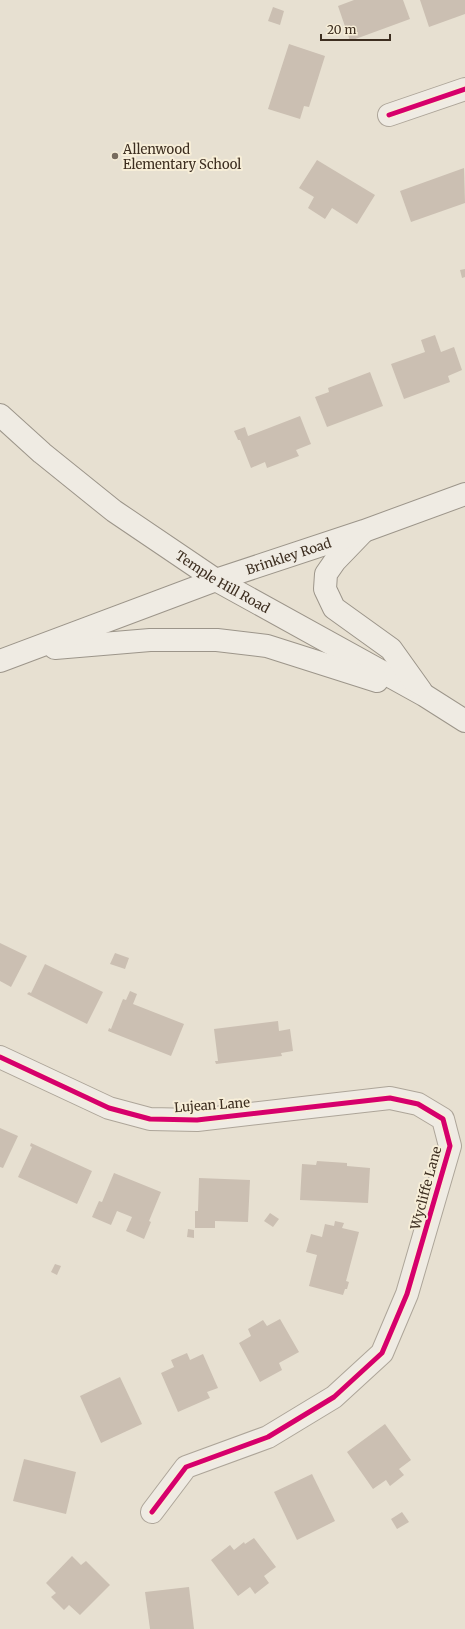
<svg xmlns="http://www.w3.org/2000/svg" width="465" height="1629" font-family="Merriweather,serif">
<rect width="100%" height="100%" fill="#e7e0d1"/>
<!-- building -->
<g fill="#cbbfb2">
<path d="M354,0H403L410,19L350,41L338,6Z"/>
<path d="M420,0H465V14L429,27Z"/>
<path d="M273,7L284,11L280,25L268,21Z"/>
<path d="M289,44L325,56L309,107L304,106L300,119L268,109Z"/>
<path d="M317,160L375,195L357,224L332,208L325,219L308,208L314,197L299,188Z"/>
<path d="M464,168L465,203L411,222L400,191Z"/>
<path d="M465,269V277L462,278L460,270Z"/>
<path d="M435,335L441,352L454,347L462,370L448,376L450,382L404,399L391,364L425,352L421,340Z"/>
<path d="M370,372L383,406L327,427L315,397L329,392L328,388Z"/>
<path d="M300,416L311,444L296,450L299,456L267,468L265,462L251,468L240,440H238L234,431L245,427L248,436Z"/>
<path d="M0,943L27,956L11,987L0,981Z"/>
<path d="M115,953L129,958L125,969L110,964Z"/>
<path d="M45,964L103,992L87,1024L27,994L29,992L31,993Z"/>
<path d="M130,991L137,994L133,1004L184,1024L171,1056L108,1031L109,1028L111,1029L123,999L126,1000Z"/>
<path d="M278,1021L279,1031L290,1029L293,1051L281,1053L282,1056L216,1064L215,1061H218L214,1029Z"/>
<path d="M0,1128L18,1136L3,1168L0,1167Z"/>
<path d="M31,1143L92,1171L77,1204L18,1177L32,1147L30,1146Z"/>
<path d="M317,1161L347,1163V1166L370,1168L368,1203L300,1200L302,1164L316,1165Z"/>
<path d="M114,1173L161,1192L149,1221L151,1222L144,1239L126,1231L132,1217L117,1211L111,1225L92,1217L99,1201L102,1202Z"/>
<path d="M199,1178L250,1180L248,1222L215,1221V1228H195V1211H198Z"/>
<path d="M270,1213L279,1219L273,1227L264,1221Z"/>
<path d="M335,1221L344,1223L342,1228L359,1232L346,1281L349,1282L347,1289H345L343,1295L309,1286L317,1255L306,1252L311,1234L322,1237L325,1224L334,1226Z"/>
<path d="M188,1229L194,1230V1238L187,1237Z"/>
<path d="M55,1264L61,1266L57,1275L51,1272Z"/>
<path d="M280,1319L299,1352L279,1363L282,1370L260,1382L239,1343L251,1336L248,1329L263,1320L267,1326Z"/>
<path d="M187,1353L190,1360L203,1354L218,1388L207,1392L210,1398L178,1412L161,1373L174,1367L171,1360Z"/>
<path d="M120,1377L142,1424L101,1443L80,1396Z"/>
<path d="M385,1424L411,1460L399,1469L404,1475L390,1486L386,1480L373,1489L347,1452Z"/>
<path d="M24,1459L76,1472L66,1514L13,1501Z"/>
<path d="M312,1474L335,1521L297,1540L274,1492Z"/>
<path d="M402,1512L409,1522L397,1529L391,1519Z"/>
<path d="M254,1538L276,1567L264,1576L269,1583L255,1594L250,1587L238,1596L211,1560L230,1545L234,1550L244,1542L245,1544Z"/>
<path d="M72,1556L81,1565L86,1561L110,1585L80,1615L69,1605L64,1610L51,1597L56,1593L46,1583Z"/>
<path d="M189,1587L194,1629H150L145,1592Z"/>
</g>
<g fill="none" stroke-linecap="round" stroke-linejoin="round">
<!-- street casing -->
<g stroke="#ada599" stroke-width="24">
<g id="street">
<path d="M389,115L465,89"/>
<path d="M0,1057L109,1108L150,1119L197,1120L390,1098L418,1104L443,1119L450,1146L407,1294L382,1353L334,1397L268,1437L186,1467L152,1512"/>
</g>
</g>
<!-- secondary casing -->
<g stroke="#9c958a" stroke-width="24">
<g id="secondary">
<path id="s1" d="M0,415L42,453L114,511L216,580L424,695L465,721"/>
<path d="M362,533L335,561L326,574L325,589L334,608L391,649L421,691"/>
<path d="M55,648L150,640H217L267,646L377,681"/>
<path id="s2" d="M0,661L216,580L364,531L465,494"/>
</g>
</g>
<!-- street -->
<use href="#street" stroke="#efebe3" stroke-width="22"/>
<!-- secondary -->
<use href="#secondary" stroke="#efebe3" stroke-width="22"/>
<!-- cycleway casing -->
<g stroke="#f7eed8" stroke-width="8">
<g id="cycleway">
<path d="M389,115L465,89"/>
<path d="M0,1057L109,1108L150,1119L197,1120L390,1098L418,1104L443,1119L450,1146L407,1294L382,1353L334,1397L268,1437L186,1467L152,1512"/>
</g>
</g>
<!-- cycleway -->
<use href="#cycleway" stroke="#d6006c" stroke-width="5"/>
</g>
<!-- markers -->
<circle fill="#786c5e" stroke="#f7eed8" stroke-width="1.5" cx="115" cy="156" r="4"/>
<g text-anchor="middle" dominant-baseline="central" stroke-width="4" stroke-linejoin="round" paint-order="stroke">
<!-- poi labels -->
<g font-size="13" fill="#3d2e20" stroke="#f7eed8" text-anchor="start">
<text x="123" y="149">Allenwood<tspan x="123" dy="15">Elementary School</tspan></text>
</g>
<!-- street labels -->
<g font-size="13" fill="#3d2e20" stroke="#f7eed8">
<text stroke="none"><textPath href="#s2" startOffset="307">Brinkley Road</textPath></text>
<text stroke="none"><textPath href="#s1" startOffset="279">Temple Hill Road</textPath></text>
<text transform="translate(212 1105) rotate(-4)">Lujean Lane</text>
<text transform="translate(426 1188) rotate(-75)">Wycliffe Lane</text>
</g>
</g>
<!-- scale -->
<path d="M321 34v6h69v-6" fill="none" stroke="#3d2e20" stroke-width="2"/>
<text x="327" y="34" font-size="12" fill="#3d2e20" stroke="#f7eed8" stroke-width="3" paint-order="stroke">20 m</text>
</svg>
